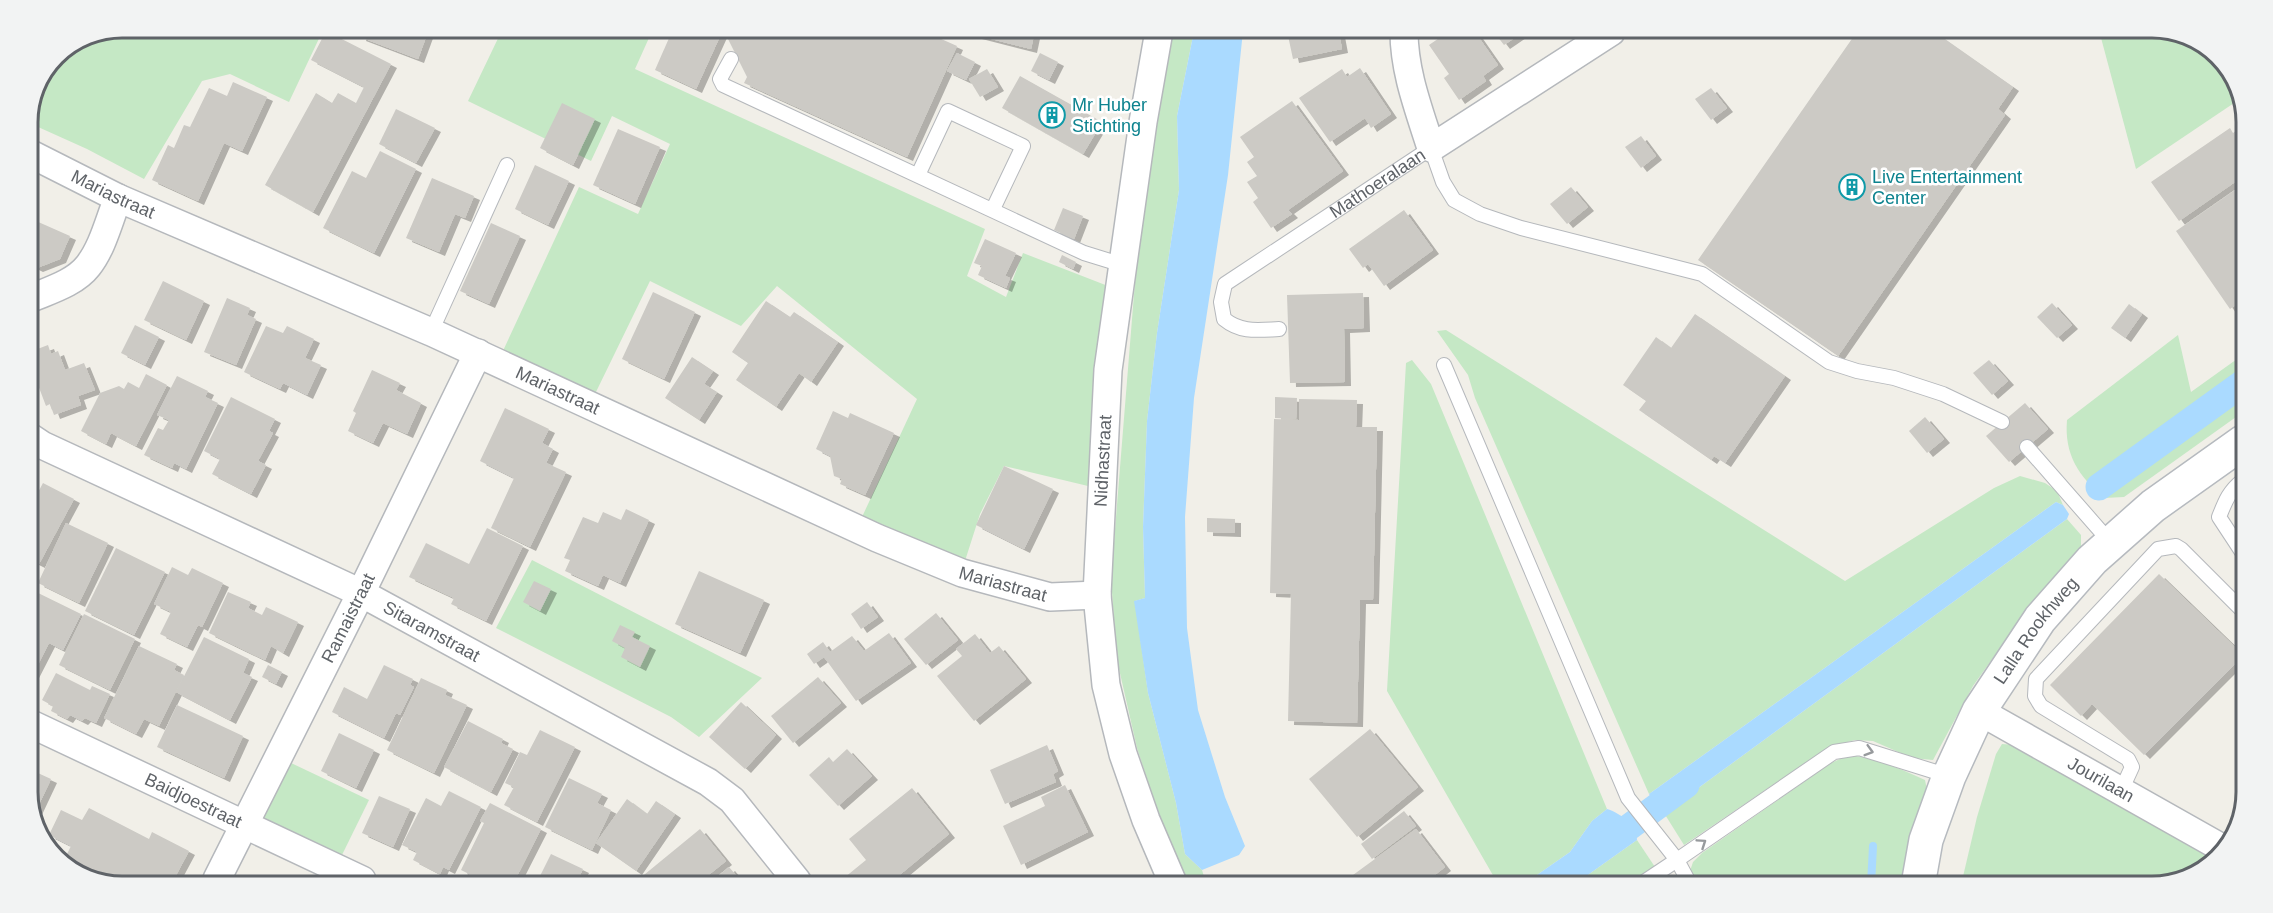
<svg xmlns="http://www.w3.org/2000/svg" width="2273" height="913" font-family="Arial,sans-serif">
<defs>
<filter id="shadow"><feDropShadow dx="6" dy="4" stdDeviation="0" flood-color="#0004"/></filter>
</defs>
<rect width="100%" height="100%" fill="#f1efe8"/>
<!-- green -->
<g fill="#c5e8c5">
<path d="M121,27L324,28L289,102L230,74L202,81L144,179L87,149L27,122V115L55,54Z"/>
<path d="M503,28L653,29L635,69L985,229L967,276L1006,297L1023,253L1108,286L1092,417L1088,486L1004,466L980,514L964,564L862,517L917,399L777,286L741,326L650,281L595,394L502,353L579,187L638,214L670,144L612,116L591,161L468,101Z"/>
<path d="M1171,31H1194L1177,116L1179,190L1157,333L1147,421L1143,527L1145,598L1135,601L1148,693L1176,803L1185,854L1202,870L1206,883H1192L1183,876L1165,833L1137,748L1117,660L1111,579L1138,245Z"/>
<path d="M2100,34H2187L2230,69L2240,99L2136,169Z"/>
<path d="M1446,330L1845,581L1994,488L2020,476L2045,483L2057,491L2063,505L2056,502L1649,794L1475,398L1468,375L1437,331Z"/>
<path d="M2178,335L2191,392L2244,354L2243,412L2124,497L2104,498C2079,476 2064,455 2067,420Z"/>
<path d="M1412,360L1431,384L1607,809L1592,821L1570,852L1524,884H1498L1387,691L1406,363Z"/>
<path d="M2067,519L2081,535V548L2022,617L1973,686L1933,760L1912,758L1873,741L1855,740L1829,747L1684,845L1664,813Z"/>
<path d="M532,560L762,678L699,737L671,717L496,628Z"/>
<path d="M2002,744L2015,745L2216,855L2204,870L2152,886L1961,885L1977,817L1996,754Z"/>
<path d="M1849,755C1877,758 1900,769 1925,780L1927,790L1905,885L1697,884L1690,871L1693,862L1702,853L1831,763Z"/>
<path d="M289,762L369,800L340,859L263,821L262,815Z"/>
<path d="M1637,840L1655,867L1629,884H1575Z"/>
</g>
<!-- water -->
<g fill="#aadaff">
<path d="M1194,31H1243L1228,175L1194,398L1185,517L1187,628L1198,710L1225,797L1245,846L1239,855L1202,870L1185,854L1176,803L1148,693L1134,601L1145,598L1143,527L1147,421L1157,333L1179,190L1177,116Z"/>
<path d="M2056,502L2063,505L2069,514L2067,519L1664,813L1659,812L1649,794Z"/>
<path d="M1607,809C1620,813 1637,825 1637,840L1575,884H1524L1570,852L1592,821Z"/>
</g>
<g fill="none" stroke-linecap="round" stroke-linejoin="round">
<!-- stream -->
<path stroke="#aadaff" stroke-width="8" d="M1871,885L1873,846"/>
<!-- canal -->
<g stroke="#aadaff" stroke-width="27">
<path d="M2099,487L2243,383"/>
<path d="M1552,884L1686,785"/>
</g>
</g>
<!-- building -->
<g fill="#cccac5" filter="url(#shadow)">
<path d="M363,28H425L429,29L418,59L360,37Z"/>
<path d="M673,29H711L721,34L696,89L655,70Z"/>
<path d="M723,29L921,30L957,46L907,157L744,83L747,77Z"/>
<path d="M974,30H1035L1031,49L972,34Z"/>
<path d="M326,31L391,64L313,212L265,185L316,93L332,103L338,93L356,103L364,87L311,60Z"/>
<path d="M1287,31H1344L1339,33L1342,49L1293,59Z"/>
<path d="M1448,32H1475L1498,65L1483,76L1486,81L1459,100L1444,78L1449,74L1429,45Z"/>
<path d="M1494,32H1523L1504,45Z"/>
<path d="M1856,33H1916L1921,37L1924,33H1936L2013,87L1998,109L2005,115L1838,356L1698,260Z"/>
<path d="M957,53L975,62L966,80L947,71Z"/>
<path d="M1040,53L1058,62L1049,80L1031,71Z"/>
<path d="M1360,68L1391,114L1371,128L1365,118L1330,142L1299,98L1342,69L1347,77Z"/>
<path d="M987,69L998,87L980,97L969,79Z"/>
<path d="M1020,76L1102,122L1083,154L1002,108Z"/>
<path d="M233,82L267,97L242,151L224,143L198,201L152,180L168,145L174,148L184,125L190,127L209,88L227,96Z"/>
<path d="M1711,88L1727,108L1711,120L1695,99Z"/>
<path d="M1292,101L1343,171L1288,210L1292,214L1271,228L1253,202L1258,198L1247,182L1257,176L1247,162L1254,157L1240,137Z"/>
<path d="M562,103L595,119L573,165L540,148Z"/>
<path d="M396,109L435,128L416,163L379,144Z"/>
<path d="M2243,126L2246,129L2245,175L2179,221L2151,182L2230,128L2233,133Z"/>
<path d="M618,129L660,147L635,204L593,185Z"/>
<path d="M1641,136L1656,156L1641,168L1625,147Z"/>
<path d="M380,151L416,169L374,253L323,228L352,171L366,178Z"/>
<path d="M535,165L569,181L548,225L515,209Z"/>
<path d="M432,178L474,196L465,218L455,214L439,252L406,238Z"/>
<path d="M2245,183L2244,299L2230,309L2176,231Z"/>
<path d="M1571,187L1588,207L1567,224L1550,204Z"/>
<path d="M1063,208L1083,216L1074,239L1054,230Z"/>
<path d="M1404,210L1433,250L1384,286L1368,264L1363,268L1349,249Z"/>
<path d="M27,217L70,236L60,259L37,268L27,263Z"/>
<path d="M491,223L520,236L489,304L460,291Z"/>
<path d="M985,239L1016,253L1005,276L1010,278L1006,288L978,275L982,266L974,263Z"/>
<path d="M1062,255L1076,262L1073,269L1059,262Z"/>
<path d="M163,281L204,301L186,340L144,320Z"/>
<path d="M653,292L695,312L664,379L622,359Z"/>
<path d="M1363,293L1364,328L1344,329L1345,382L1290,383L1287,295Z"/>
<path d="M227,298L250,308L247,315L256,319L236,365L204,352Z"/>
<path d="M766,301L790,317L794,312L838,342L811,382L799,373L776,407L736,380L748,363L732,352Z"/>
<path d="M2052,303L2072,325L2057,338L2037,317Z"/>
<path d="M2129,304L2142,314L2125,338L2111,328Z"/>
<path d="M1695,314L1785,376L1725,463L1714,456L1711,460L1639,410L1646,401L1623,385L1656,337L1671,348Z"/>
<path d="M135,325L159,337L145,365L121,353Z"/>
<path d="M266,326L283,333L287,326L314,339L305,358L321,365L307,395L283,383L280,389L244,372Z"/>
<path d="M48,345L51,354L58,351L65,370L84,363L95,390L78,396L81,405L54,415L50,404L46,406L27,356V353Z"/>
<path d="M692,357L713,371L704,384L717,392L699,420L665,398Z"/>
<path d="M1989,360L2008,381L1992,395L1973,373Z"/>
<path d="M372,370L400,383L396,390L421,403L407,434L383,423L373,443L348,431L356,413L353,411Z"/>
<path d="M146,374L167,385L136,446L111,433L106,444L81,431L100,393L119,386L124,389L128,382L139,388Z"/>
<path d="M177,376L208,391L205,397L218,403L186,469L174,463L172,468L144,455L158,428L163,430L169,420L157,415Z"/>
<path d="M231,397L275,419L269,431L273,433L258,461L266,465L251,494L212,474L220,459L204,451Z"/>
<path d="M1275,397L1297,398L1296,419L1275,418Z"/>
<path d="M1299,399L1357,400L1356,427H1377L1373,600H1360L1357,723L1288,721L1291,594L1270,593L1274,419L1299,420Z"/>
<path d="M2025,403L2048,429L2009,462L1986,436Z"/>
<path d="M505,408L549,429L542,443L553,449L546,463L566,472L530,547L491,528L514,478L480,461Z"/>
<path d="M833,411L848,418L850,413L894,433L865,495L840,484L842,479L834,476L830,456L816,449Z"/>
<path d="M1925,417L1944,439L1927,453L1909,431Z"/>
<path d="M1004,466L1053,489L1024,549L976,525Z"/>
<path d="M43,483L74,499L39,564L27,558V513Z"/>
<path d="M626,509L649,520L620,583L603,575L598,586L565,571L570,560L564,558L583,517L598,523L603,512L621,520Z"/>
<path d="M1207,518L1235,519V533L1207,532Z"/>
<path d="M66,523L108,543L79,603L38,583Z"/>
<path d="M487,528L523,546L486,621L451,604L454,598L409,577L426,543L469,564Z"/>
<path d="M116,548L165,572L134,635L85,611Z"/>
<path d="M172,567L188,575L192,568L223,583L202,627L198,625L187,647L160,634L171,612L154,604Z"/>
<path d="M699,571L764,600L740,653L675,624Z"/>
<path d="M2159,574L2241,653V658L2144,755L2092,704L2081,716L2050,685Z"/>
<path d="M534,581L551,589L540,611L523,602Z"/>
<path d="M30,589L81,614L63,650L49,643L29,682L27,681V595Z"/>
<path d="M228,592L251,602L248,608L262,615L266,607L298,622L283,653L271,646L265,660L209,633Z"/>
<path d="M867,602L878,617L861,629L851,614Z"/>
<path d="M936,613L958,640L926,665L904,639Z"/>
<path d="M84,614L135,639L110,690L59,665Z"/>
<path d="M620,625L635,632L632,637L650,646L640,667L621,657L625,648L612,641Z"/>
<path d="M889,633L911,663L856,701L824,657L814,664L807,654L823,642L830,652L852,636L864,651Z"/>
<path d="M975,634L990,653L999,646L1026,679L974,721L937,676L962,656L956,649Z"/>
<path d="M204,637L249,659L243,673L252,677L230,720L176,692Z"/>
<path d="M139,646L177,664L174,670L184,675L159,726L144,719L136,734L104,718Z"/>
<path d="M268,665L282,672L276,684L262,677Z"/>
<path d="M384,665L413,679L410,685L414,687L400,715L396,713L384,738L332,712L344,687L367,699Z"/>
<path d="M56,673L90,690L92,686L110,694L96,723L85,718L82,721L70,715L67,719L51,711L53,706L42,700Z"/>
<path d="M818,677L841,703L793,743L771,716Z"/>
<path d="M421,678L447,690L445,695L467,705L434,773L387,750Z"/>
<path d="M741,702L776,735L745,769L709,737Z"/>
<path d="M177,705L243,736L224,778L157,747Z"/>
<path d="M468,721L503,739L501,743L513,749L491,792L444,767Z"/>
<path d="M1370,729L1418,787L1357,837L1309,779Z"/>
<path d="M540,730L575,747L537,822L504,805L514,787L505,783L520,752L527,755Z"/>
<path d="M339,733L374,750L356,788L321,771Z"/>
<path d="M1047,745L1058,771L1053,774L1056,782L1005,804L990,770Z"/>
<path d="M847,749L872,776L838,806L809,775L829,757L833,762Z"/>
<path d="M27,768L51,779L34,815L27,798Z"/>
<path d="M569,778L602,794L597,803L611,810L592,850L545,827Z"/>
<path d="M1065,785L1088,832L1021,865L1003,826L1045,806L1041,797Z"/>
<path d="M912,788L949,834L891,882H839L866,860L849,839Z"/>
<path d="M449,791L481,807L449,870L443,867L440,874L413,860L417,852L402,845L426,798L441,806Z"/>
<path d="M379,796L410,809L393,847L362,833Z"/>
<path d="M627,799L647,814L656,801L675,814L636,871L596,843Z"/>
<path d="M490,803L541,829L515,880H481L461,870L484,823L480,821Z"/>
<path d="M89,808L149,839L152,832L189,851L174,879H90L63,862L71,846L49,835L61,810L82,820Z"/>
<path d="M1404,811L1416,826L1372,859L1361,844Z"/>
<path d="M700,829L726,861L701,881H640L639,879Z"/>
<path d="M1416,829L1445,867L1423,884L1359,883L1353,875Z"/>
<path d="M551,854L583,869L577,881H542L539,878Z"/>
<path d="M729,867L741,881H712Z"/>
</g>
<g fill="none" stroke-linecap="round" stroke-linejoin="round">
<!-- lane casing -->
<g stroke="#b5b8bc" stroke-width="16">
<g id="lane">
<path d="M731,59L720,79L723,85L1084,253L1123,265"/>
<path d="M918,175L948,111L1023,146L993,209"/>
<path id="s1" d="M1279,329C1258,330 1241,333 1224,319L1221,302L1225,284L1431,148L1443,182L1454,200L1480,214L1521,228L1702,274L1829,362L1857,371L1894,378L1943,394L2002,422"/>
<path d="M431,332L507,165"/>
<path d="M1444,365L1628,798L1677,860L1641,884"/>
<path d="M2027,447L2111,543"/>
<path d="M2242,552L2219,517C2225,502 2229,491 2242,481"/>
<path d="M2121,791L2132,767L2128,759L2041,706L2035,696L2036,679L2158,549L2176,546L2181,549L2241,609"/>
<path d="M1690,884L1677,860L1834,752L1859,748L1949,776"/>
</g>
</g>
<!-- street casing -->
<g stroke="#b5b8bc" stroke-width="30">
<g id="street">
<path d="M1159,31L1143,122L1108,370L1097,595L1106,685L1123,754L1146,820L1173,883"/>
<path d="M1404,31C1404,72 1419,110 1431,148L1611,32"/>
<path id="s2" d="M27,152L118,198L431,332L877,538L962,573L1050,597L1097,595"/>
<path d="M27,300C47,291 74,284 88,266C103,247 109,220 118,198"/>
<path id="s3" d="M27,435L42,445L361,593L708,782L732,800L797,881"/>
<path id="s4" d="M1979,711L2222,848"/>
<path id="s5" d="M27,722L362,880"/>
<path id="s6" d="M217,879L361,593L478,353"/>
</g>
</g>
<!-- secondary casing -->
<g stroke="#b6babf" stroke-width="36">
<g id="secondary">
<path id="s7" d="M1918,885L1926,840L1949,776L1979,711L2040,619L2092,560L2153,506L2243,442"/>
</g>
</g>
<!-- lane -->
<use href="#lane" stroke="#fff" stroke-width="14"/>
<!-- street -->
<use href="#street" stroke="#fff" stroke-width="27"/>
<!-- secondary -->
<use href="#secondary" stroke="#fff" stroke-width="33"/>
</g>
<!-- one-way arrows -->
<defs><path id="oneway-chevron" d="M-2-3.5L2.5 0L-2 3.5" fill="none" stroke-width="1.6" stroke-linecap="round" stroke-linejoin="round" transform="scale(1.5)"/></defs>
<g stroke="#979a9d">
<use href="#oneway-chevron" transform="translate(1869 751) rotate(16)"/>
<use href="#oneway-chevron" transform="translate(1702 843) rotate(-34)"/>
</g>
<!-- icons -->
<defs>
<g id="building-ring" transform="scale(1.35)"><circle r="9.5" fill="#fff" stroke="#0f9aa8" stroke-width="1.5"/><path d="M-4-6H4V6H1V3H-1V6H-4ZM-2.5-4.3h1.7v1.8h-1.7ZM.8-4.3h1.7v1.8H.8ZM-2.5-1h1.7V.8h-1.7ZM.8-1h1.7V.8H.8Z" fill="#0f9aa8"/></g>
</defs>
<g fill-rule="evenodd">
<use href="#building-ring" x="1052" y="115"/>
<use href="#building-ring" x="1852" y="187"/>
</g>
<g text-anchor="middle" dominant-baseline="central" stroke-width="5" stroke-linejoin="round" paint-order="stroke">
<!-- culture labels -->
<g font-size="18" fill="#0d838f" stroke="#fff" text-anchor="start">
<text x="1072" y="105">Mr Huber<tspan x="1072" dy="21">Stichting</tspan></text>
<text x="1872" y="177">Live Entertainment<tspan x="1872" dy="21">Center</tspan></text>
</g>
<!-- street labels -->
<g font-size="18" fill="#5f6368" stroke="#fff">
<text stroke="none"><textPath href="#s1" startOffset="276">Mathoeralaan</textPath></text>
<text stroke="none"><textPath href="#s2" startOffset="96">Mariastraat</textPath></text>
<text stroke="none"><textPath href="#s2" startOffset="582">Mariastraat</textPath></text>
<text transform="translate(1103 461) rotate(-87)">Nidhastraat</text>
<text stroke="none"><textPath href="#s2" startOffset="1068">Mariastraat</textPath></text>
<text stroke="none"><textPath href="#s6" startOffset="292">Ramaistraat</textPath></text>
<text stroke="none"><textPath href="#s3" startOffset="450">Sitaramstraat</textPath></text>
<text stroke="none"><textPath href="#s7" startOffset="284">Lalla Rookhweg</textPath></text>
<text stroke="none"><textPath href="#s4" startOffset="140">Jourilaan</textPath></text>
<text stroke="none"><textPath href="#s5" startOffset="184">Baidjoestraat</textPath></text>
</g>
</g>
<!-- crop -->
<path d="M0 0H2273V913H0ZM122 38H2152A84 84 0 0 1 2236 122V792A84 84 0 0 1 2152 876H122A84 84 0 0 1 38 792V122A84 84 0 0 1 122 38Z" fill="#f2f3f3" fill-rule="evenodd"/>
<path fill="none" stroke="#5f6368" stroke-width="3" d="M122 38H2152A84 84 0 0 1 2236 122V792A84 84 0 0 1 2152 876H122A84 84 0 0 1 38 792V122A84 84 0 0 1 122 38Z"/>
</svg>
